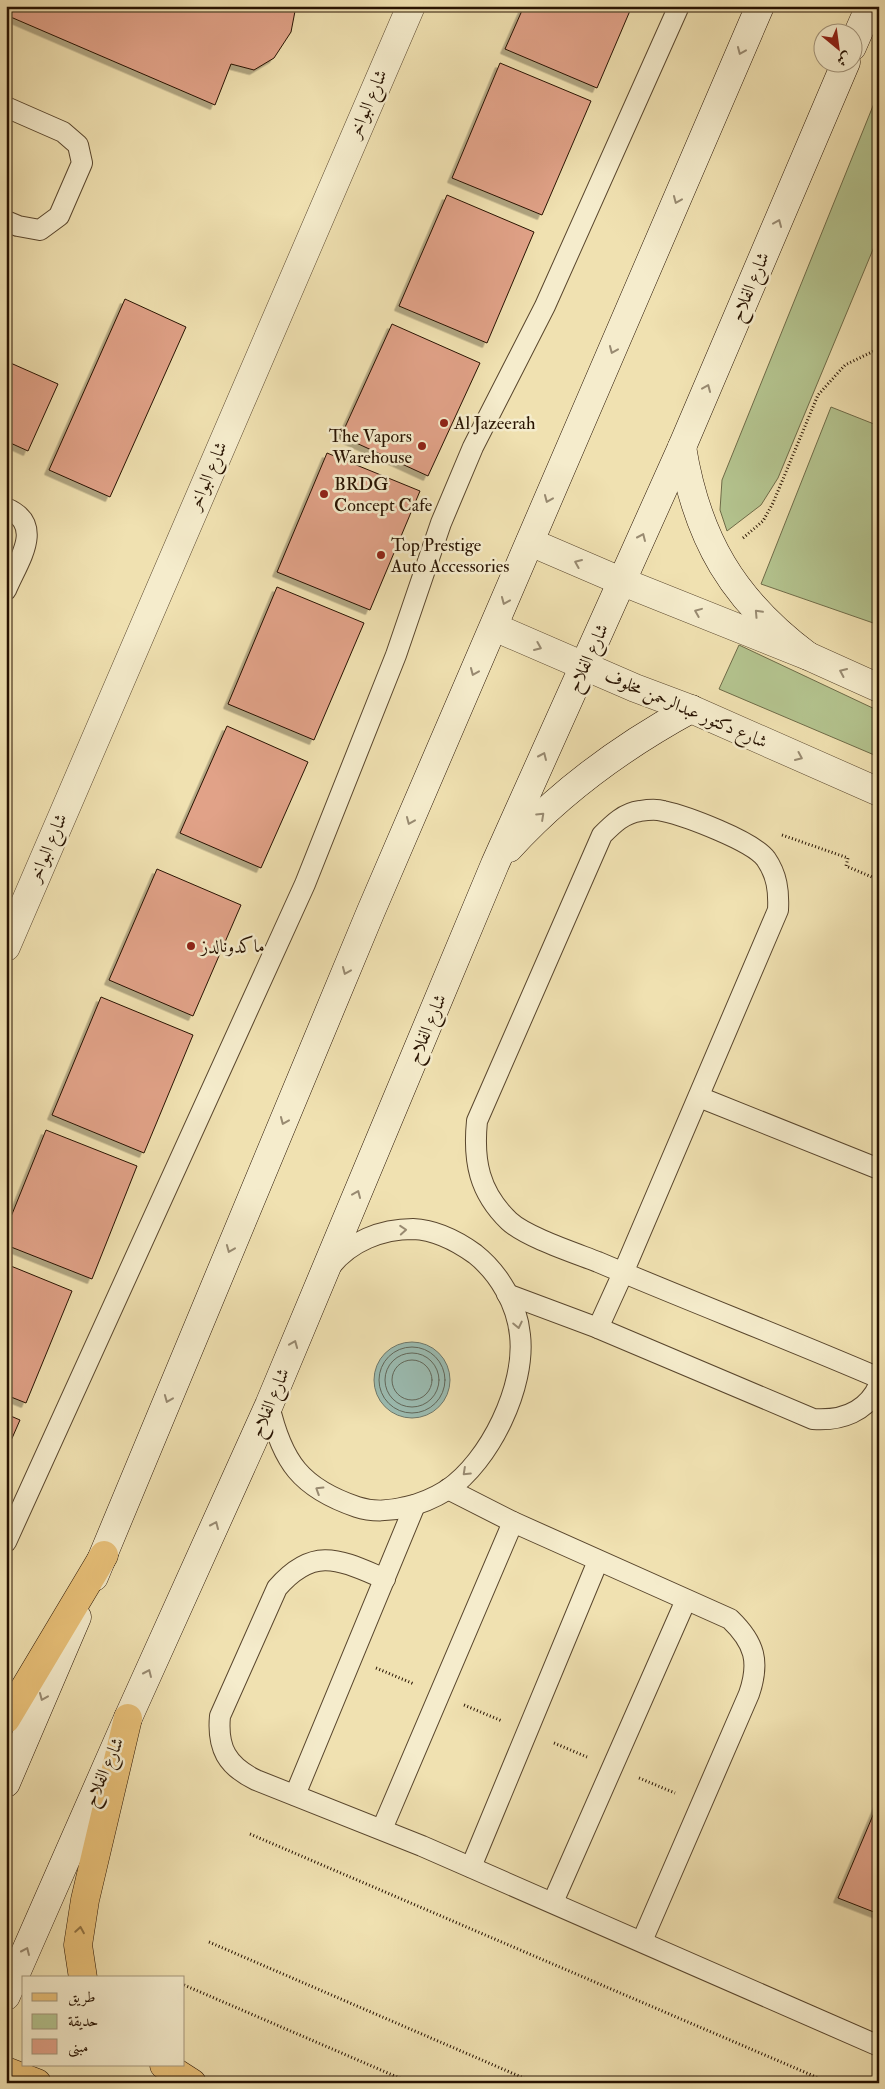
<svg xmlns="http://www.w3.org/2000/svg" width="885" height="2089" font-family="'IM FELL Double Pica',Amiri,serif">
<defs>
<filter id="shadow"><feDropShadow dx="-4.5" dy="4.5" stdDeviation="0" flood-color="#0004"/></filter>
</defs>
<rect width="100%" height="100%" fill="#f0e1b1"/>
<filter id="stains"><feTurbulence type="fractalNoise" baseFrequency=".004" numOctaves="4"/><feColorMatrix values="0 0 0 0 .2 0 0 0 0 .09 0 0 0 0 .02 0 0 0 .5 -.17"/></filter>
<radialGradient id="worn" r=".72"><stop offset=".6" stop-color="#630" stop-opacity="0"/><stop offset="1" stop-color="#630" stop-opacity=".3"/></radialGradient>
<!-- green -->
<g fill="#b4c48f" stroke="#6e6b48">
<path d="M879,91V235L778,478L761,505L727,531L720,510L722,480Z"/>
<path d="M831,407L879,426V625L761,584Z"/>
<path d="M739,645L879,711V757L719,689Z"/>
</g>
<!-- water -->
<circle fill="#9bbcb2" stroke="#6d786b" cx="412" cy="1380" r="38"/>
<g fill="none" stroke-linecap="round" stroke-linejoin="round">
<!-- shore -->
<g stroke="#61675a" stroke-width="1">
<circle cx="412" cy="1380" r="33"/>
<circle cx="412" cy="1380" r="27"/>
<circle cx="412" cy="1380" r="20"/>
</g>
</g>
<!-- building -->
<g fill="#e1a288" stroke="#271201" filter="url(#shadow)">
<path d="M6,6H296L291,32L274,58L254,70L231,64L215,105L6,15Z"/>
<path d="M524,6H632L597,88L505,49Z"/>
<path d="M500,63L591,101L542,215L452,178Z"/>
<path d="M447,195L534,232L487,343L399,306Z"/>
<path d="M125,299L186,327L110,497L49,470Z"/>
<path d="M392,324L480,363L428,476L341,436Z"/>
<path d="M6,361L58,384L28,451L6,441Z"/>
<path d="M327,453L420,491L370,610L277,572Z"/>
<path d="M277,587L364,623L314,740L228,704Z"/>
<path d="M227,726L308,762L261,868L180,833Z"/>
<path d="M157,869L241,905L193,1016L109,980Z"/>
<path d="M101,997L193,1035L144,1153L52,1115Z"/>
<path d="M46,1130L137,1166L92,1279L6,1245V1229Z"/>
<path d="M6,1264L72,1291L26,1403L6,1395Z"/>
<path d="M6,1414L20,1420L6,1452Z"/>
<path d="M879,1801V1914L838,1898Z"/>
</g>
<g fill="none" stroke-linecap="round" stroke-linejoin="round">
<!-- service casing -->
<g stroke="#59462d" stroke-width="22">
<g id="service">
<path d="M6,107L63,132L78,145L82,163L59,216L40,230L18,226L6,221"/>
<path d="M6,508C46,525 18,561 6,590"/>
<path d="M699,1097L879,1169"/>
<path d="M507,1294L598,1328L813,1419C841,1421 867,1412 879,1385"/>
<path d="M598,1328L623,1273L778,910C779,891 777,875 766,859C753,841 686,816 663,811C657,809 646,810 640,811C624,813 613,824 602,835L477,1121C473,1161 479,1192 509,1221C526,1237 575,1253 598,1262C692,1302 786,1338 879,1378"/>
<path d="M269,1405C282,1462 301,1488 357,1507C372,1512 391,1511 406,1507C420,1504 434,1498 447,1490C490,1461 526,1386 520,1335C517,1304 499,1273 475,1254C457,1241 436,1230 413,1229C382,1229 350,1241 330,1267"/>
<path d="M448,1489L513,1522L730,1619C755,1643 760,1662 749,1694L642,1941"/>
<path d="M6,1542L305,884L396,655L441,523L473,447L545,306L679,6"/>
<path d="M385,1579C340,1560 314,1545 277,1588L220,1716C217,1748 227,1766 256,1780L422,1846L879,2046"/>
<path d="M295,1795L415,1505"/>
<path d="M382,1829L513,1522"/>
<path d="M471,1867L598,1561"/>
<path d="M553,1902L686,1600"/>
</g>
</g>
<!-- minor casing -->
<g stroke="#59462d" stroke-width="29">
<g id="minor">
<path d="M530,542L623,582L808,656L879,688"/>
<path d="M494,627L635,688L691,709L879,792"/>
<path d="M6,947L411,6"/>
</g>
</g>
<!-- secondary casing -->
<g stroke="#271201" stroke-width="29">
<g id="secondary">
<path d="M852,47L870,6"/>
<path d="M682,447C697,539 733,600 808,656"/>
<path d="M509,848C561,791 623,746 691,709"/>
<path d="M94,1577L371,911L760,6"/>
<path d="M6,1783L77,1617"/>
<path d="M6,1996L128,1718L269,1405L495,864L682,447L846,62"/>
</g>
</g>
<!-- primary casing -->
<g stroke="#271201" stroke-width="29">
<g id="primary">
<path d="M6,1719L104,1555"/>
<path d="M83,1978L78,1945L85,1900L128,1718"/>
<path d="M164,2065L192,2083"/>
<path d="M6,2071L37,2083"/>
</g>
</g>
<!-- path -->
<g stroke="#271201" stroke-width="3" stroke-dasharray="1 2.5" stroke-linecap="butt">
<path d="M743,538L763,521L773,503L818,395L845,365L874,351L879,347"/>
<path d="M782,835L848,858L846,866L879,880"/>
<path d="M376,1668L414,1684"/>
<path d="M464,1705L502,1721"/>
<path d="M554,1743L587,1757"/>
<path d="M639,1778L675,1793"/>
<path d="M250,1834L830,2083"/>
<path d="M209,1942L535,2083"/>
<path d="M184,1985L411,2083"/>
</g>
<!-- service -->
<use href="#service" stroke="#f5eccc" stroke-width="20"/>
<!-- minor -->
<use href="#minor" stroke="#f5eccc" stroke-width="28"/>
<!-- secondary -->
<use href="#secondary" stroke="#f5eccc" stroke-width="28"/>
<!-- primary -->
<use href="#primary" stroke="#e8c078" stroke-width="28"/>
</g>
<!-- one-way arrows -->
<defs><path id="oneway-chevron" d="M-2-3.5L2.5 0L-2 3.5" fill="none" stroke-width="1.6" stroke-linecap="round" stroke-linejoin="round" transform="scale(1.25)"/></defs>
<g stroke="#988a71">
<use href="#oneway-chevron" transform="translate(741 51) rotate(113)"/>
<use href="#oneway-chevron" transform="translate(677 200) rotate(113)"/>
<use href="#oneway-chevron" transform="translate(778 223) rotate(-67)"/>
<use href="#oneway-chevron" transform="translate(613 350) rotate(113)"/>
<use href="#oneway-chevron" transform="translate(707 388) rotate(-67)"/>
<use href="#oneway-chevron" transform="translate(548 499) rotate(113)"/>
<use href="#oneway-chevron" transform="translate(642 537) rotate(-66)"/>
<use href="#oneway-chevron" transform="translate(578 563) rotate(-157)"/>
<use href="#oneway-chevron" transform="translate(505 601) rotate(113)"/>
<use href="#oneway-chevron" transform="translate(698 612) rotate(-158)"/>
<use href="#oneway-chevron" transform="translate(758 613) rotate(-133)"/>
<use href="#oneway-chevron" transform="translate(538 647) rotate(23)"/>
<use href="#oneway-chevron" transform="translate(474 672) rotate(113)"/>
<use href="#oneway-chevron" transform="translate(843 672) rotate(-156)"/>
<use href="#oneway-chevron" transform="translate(543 756) rotate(-66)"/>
<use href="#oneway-chevron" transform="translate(799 757) rotate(24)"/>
<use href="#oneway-chevron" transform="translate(541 816) rotate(-43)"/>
<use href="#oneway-chevron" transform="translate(410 821) rotate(113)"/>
<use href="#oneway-chevron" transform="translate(346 971) rotate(113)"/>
<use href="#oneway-chevron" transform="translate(284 1121) rotate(113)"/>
<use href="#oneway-chevron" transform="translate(357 1194) rotate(-67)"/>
<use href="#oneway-chevron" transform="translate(403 1230) rotate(-4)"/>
<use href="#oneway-chevron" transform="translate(230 1249) rotate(112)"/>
<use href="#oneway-chevron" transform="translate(518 1325) rotate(78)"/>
<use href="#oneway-chevron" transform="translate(294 1344) rotate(-68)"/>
<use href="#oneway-chevron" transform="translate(168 1399) rotate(112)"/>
<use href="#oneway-chevron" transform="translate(466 1472) rotate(137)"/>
<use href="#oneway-chevron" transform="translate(319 1490) rotate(-148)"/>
<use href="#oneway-chevron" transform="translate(215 1525) rotate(-66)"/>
<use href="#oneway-chevron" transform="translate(148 1673) rotate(-66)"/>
<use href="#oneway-chevron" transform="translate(43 1697) rotate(113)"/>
<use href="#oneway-chevron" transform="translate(26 1951) rotate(-66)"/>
</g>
<use stroke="#917242" href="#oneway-chevron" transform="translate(80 1930) rotate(-81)"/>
<!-- markers -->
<g fill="#8f2418" stroke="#f5eccc" stroke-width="2">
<circle cx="444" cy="423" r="5"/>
<circle cx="422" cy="446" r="5"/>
<circle cx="324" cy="494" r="5"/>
<circle cx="381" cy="555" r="5"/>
<circle cx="191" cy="946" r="5"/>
</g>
<g text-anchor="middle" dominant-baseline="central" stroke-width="5" stroke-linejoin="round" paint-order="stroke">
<!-- street labels -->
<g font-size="18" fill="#271201" stroke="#f5eccc">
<text transform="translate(368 104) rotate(-67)">شارع البواخر</text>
<text transform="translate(750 287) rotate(-67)">شارع الفلاح</text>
<text transform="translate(208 476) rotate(-67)">شارع البواخر</text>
<text transform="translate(588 658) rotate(-65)">شارع الفلاح</text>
<text transform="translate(686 709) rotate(23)">شارع دكتور عبدالرحمن مخلوف</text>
<text transform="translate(48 848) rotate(-67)">شارع البواخر</text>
<text transform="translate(427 1029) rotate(-67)">شارع الفلاح</text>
<text transform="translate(270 1403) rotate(-67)">شارع الفلاح</text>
<text transform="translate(104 1772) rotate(-66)">شارع الفلاح</text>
</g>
<!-- poi labels -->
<g font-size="18" fill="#271201" stroke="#f5eccc" text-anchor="start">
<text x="454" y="423">Al Jazeerah</text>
<text x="412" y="436" text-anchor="end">The Vapors<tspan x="412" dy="21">Warehouse</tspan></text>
<text x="334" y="484">BRDG<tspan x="334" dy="21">Concept Cafe</tspan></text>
<text x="391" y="545">Top Prestige<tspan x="391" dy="21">Auto Accessories</tspan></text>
<text x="201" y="946">ماكدونالدز</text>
</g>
</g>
<!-- margin -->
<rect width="885" height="2089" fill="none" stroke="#f0e1b1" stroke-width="25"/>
<rect x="8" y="8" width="870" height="2074" fill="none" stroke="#271201" stroke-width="2.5"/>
<rect x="12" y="12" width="860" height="2064" fill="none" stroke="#271201"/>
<!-- legend -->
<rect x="22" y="1976" width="162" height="90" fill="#f5eccc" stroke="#a3957b"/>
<rect x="32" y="1993" width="25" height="8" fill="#e8c078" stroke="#a3957b"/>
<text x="68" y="2002" font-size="15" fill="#271201">طريق</text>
<rect x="32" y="2014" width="25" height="15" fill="#b4c48f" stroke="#a3957b"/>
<text x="68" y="2026" font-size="15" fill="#271201">حديقة</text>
<rect x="32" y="2039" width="25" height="15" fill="#e1a288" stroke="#a3957b"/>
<text x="68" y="2052" font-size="15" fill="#271201">مبنى</text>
<!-- north arrow -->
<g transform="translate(838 48) rotate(151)"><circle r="24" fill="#f5eccc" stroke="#a3957b"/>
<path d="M0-4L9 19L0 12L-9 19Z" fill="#8f2418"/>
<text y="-8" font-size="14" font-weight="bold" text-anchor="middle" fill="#271201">ش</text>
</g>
<rect width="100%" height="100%" filter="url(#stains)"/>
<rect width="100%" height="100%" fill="url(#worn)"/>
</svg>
